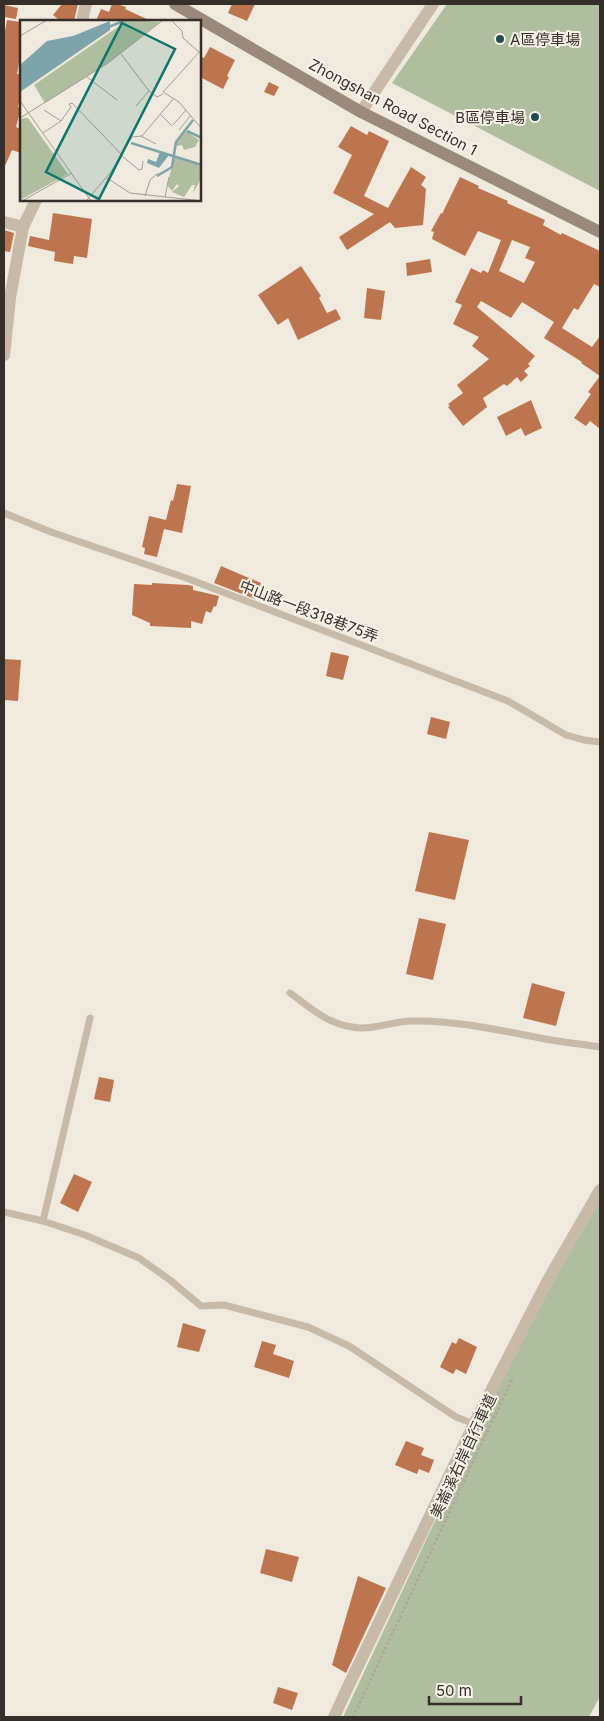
<svg xmlns="http://www.w3.org/2000/svg" width="604" height="1721" font-family="Inter,'Noto Sans TC',sans-serif">
<rect width="100%" height="100%" fill="#f0e9dd"/>
<!-- green -->
<g fill="#afbe9e">
<path d="M447,4H600V191L392,83Z"/>
<path d="M600,1192V1696L589,1717H343L548,1280Z"/>
</g>
<!-- building -->
<g fill="#bc754e" fill-rule="evenodd">
<path d="M62,4H78L74,21H60L53,15Z"/>
<path d="M112,4H117L126,7L125,9L151,21H96L101,9L109,12Z"/>
<path d="M232,4H255L247,21L228,13Z"/>
<path d="M4,5L18,8L16,19L4,17Z"/>
<path d="M7,20L21,22V51L17,74L21,75V94L18,107L21,108L16,127L21,129V153L12,150L4,168V37Z"/>
<path d="M210,47L235,60L227,76L229,77L223,89L200,77V56L204,58Z"/>
<path d="M269,82L279,87L274,96L264,92Z"/>
<path d="M351,126L367,135L369,131L389,141L364,196L388,208L411,167L426,177L421,185L426,189L423,225L395,228L390,222L347,250L339,237L374,214L333,193L352,155L338,147Z"/>
<path d="M460,177L479,186L478,188L508,201L507,203L545,220L543,225L561,235L562,233L600,251V287L594,284L578,310L574,308L562,328L592,347L600,336V429L590,421L586,426L574,418L591,394L588,392L600,376L581,363L582,362L544,338L554,322L522,302L511,318L481,301L477,307L535,356L528,364L530,366L524,371L528,375L521,382L517,377L507,386L504,384L483,398L487,407L463,426L448,407L450,406L448,404L463,393L457,385L489,359L472,346L479,337L453,324L462,305L455,302L471,268L481,273L483,270L488,273L501,240L478,231L465,256L432,239L434,232L431,231L441,213L442,214ZM512,240L530,247L525,258L535,262L524,283L499,271Z"/>
<path d="M53,213L92,219L87,258L74,256L73,264L54,261L55,252L28,246L30,236L49,240Z"/>
<path d="M4,230L14,233L10,252L4,251Z"/>
<path d="M430,259L432,272L407,276L406,263Z"/>
<path d="M301,266L321,296L319,298L327,313L336,309L341,319L298,340L288,318L278,325L258,295Z"/>
<path d="M367,288L385,291L381,320L364,318Z"/>
<path d="M531,400L542,428L525,436L521,428L506,436L497,417Z"/>
<path d="M177,484L191,486L182,533L164,529L157,557L144,554L145,548L142,547L149,516L166,520L171,500L173,501Z"/>
<path d="M221,566L261,583L255,599L214,583Z"/>
<path d="M152,583L188,585L193,586V590L219,596L216,607L214,606L211,613L206,611L202,624L191,621V628L150,626V623L132,615L134,584L152,585Z"/>
<path d="M331,652L349,656L343,680L326,676Z"/>
<path d="M4,659L21,660L18,701L4,700Z"/>
<path d="M431,717L450,722L446,739L427,734Z"/>
<path d="M429,832L469,840L455,900L415,891Z"/>
<path d="M419,918L446,924L433,980L406,974Z"/>
<path d="M532,983L565,992L556,1026L523,1018Z"/>
<path d="M99,1077L114,1080L110,1102L94,1099Z"/>
<path d="M74,1174L92,1182L78,1212L60,1203Z"/>
<path d="M183,1323L206,1330L199,1352L177,1347Z"/>
<path d="M459,1338L477,1347L466,1374L456,1369L453,1374L440,1367L452,1342L456,1344Z"/>
<path d="M262,1341L276,1345L273,1354L294,1361L289,1378L254,1367Z"/>
<path d="M406,1441L424,1448L421,1455L434,1460L429,1473L419,1469L417,1474L395,1465Z"/>
<path d="M266,1549L299,1557L292,1582L260,1573Z"/>
<path d="M358,1576L386,1588L346,1673L332,1665Z"/>
<path d="M278,1687L298,1693L292,1710L273,1703Z"/>
</g>
<g fill="none" stroke-linecap="round" stroke-linejoin="round">
<!-- path -->
<path stroke="#b3a594" stroke-width="2.5" stroke-dasharray="2.5 2.5" stroke-linecap="butt" d="M353,1717L513,1377"/>
<!-- lane -->
<g stroke="#c7baa9" stroke-width="7">
<path d="M4,513L51,532L186,578L508,701L566,735L584,740L600,742"/>
<path d="M290,993C311,1008 326,1023 352,1027C373,1031 392,1021 412,1021C458,1020 507,1032 551,1040C568,1043 584,1044 600,1047"/>
<path d="M4,1212L43,1221L85,1235L139,1258L170,1280L201,1306L224,1305L308,1327L349,1346L456,1417L474,1424"/>
<path d="M43,1221L90,1018"/>
</g>
<!-- street -->
<g stroke="#c7baa9" stroke-width="12">
<path d="M82,21L86,4"/>
<path d="M361,112L433,4"/>
<path d="M4,222L23,227"/>
<path d="M4,355L10,298L23,227L36,200"/>
<path d="M334,1717L346,1691L474,1424L548,1280L600,1190"/>
</g>
<!-- secondary -->
<path stroke="#9b8a7b" stroke-width="12" d="M175,4L361,112L600,232"/>
</g>
<!-- markers -->
<g fill="#214a53" stroke="#f8f3e8" stroke-width="2">
<circle cx="500" cy="39" r="5"/>
<circle cx="535" cy="117" r="5"/>
</g>
<g text-anchor="middle" dominant-baseline="central" stroke-width="4" stroke-linejoin="round" paint-order="stroke">
<!-- poi labels -->
<g font-size="15" fill="#352e29" stroke="#f8f3e8" text-anchor="start">
<text x="510" y="39">A區停車場</text>
<text x="525" y="117" text-anchor="end">B區停車場</text>
</g>
<!-- street labels -->
<g font-size="15" fill="#352e29" stroke="#f8f3e8">
<text transform="translate(393 107) rotate(28)">Zhongshan Road Section 1</text>
<text transform="translate(309 611) rotate(21)">中山路一段318巷75弄</text>
<text transform="translate(463 1456) rotate(-65)">美崙溪右岸自行車道</text>
</g>
</g>
<!-- overview -->
<g transform="translate(20 20)">
<rect width="181" height="181" fill="#f0e9dd"/>
<path d="M108,0L140,2L88,43L25,83L14,65ZM4,98H8L48,154L0,180V100ZM166,111L179,120L175,127L164,130L162,125L157,126V122ZM155,136L181,144V159L173,173L175,165H172L164,177L152,172L159,166L157,164L152,171L147,165Z" fill="#afbe9e"/>
<path d="M90,1V10L0,72V45L27,21L53,16ZM140,132L149,135L139,148L127,143L128,139L136,142Z" fill="#7ea4ab"/>
<path fill="none" stroke="#7ea4ab" stroke-width="2.5" d="M86,8L106,0M167,111L182,118M111,123L182,145M137,156L152,147L156,122L173,100"/>
<path fill="none" stroke="#a59e95" stroke-width="1" d="M151,0L162,11L163,18L179,32M0,16L27,0M182,29L143,72L159,82L182,109M101,34L129,71L137,77L143,74M67,57L97,80M0,81L71,181M116,86L129,71M24,90L41,101L51,87L49,84L52,83L102,135M140,94L152,106M0,98L88,43L143,0M153,105L166,90M159,110L171,95M23,113L41,101M121,116L136,124M102,136L119,150L122,149L123,141M87,158L110,173L182,181M125,176L130,160L138,153M145,177L149,157M2,181L52,153M66,181L91,152L112,117L122,116L154,78"/>
<path fill="#0f766e" fill-opacity="0.15" stroke="#0f766e" stroke-width="2.5" d="M102,3L155,29L79,179L26,152Z"/>
<rect width="181" height="181" fill="none" stroke="#352e29" stroke-width="2.5"/>
</g>
<!-- border -->
<rect width="604" height="1721" fill="none" stroke="#352e29" stroke-width="10"/>
<!-- scale -->
<path d="M429 1696v8h92v-8" fill="none" stroke="#352e29" stroke-width="2.5"/>
<text x="436" y="1696" font-size="15" fill="#352e29" stroke="#f8f3e8" stroke-width="4" paint-order="stroke">50 m</text>
</svg>
